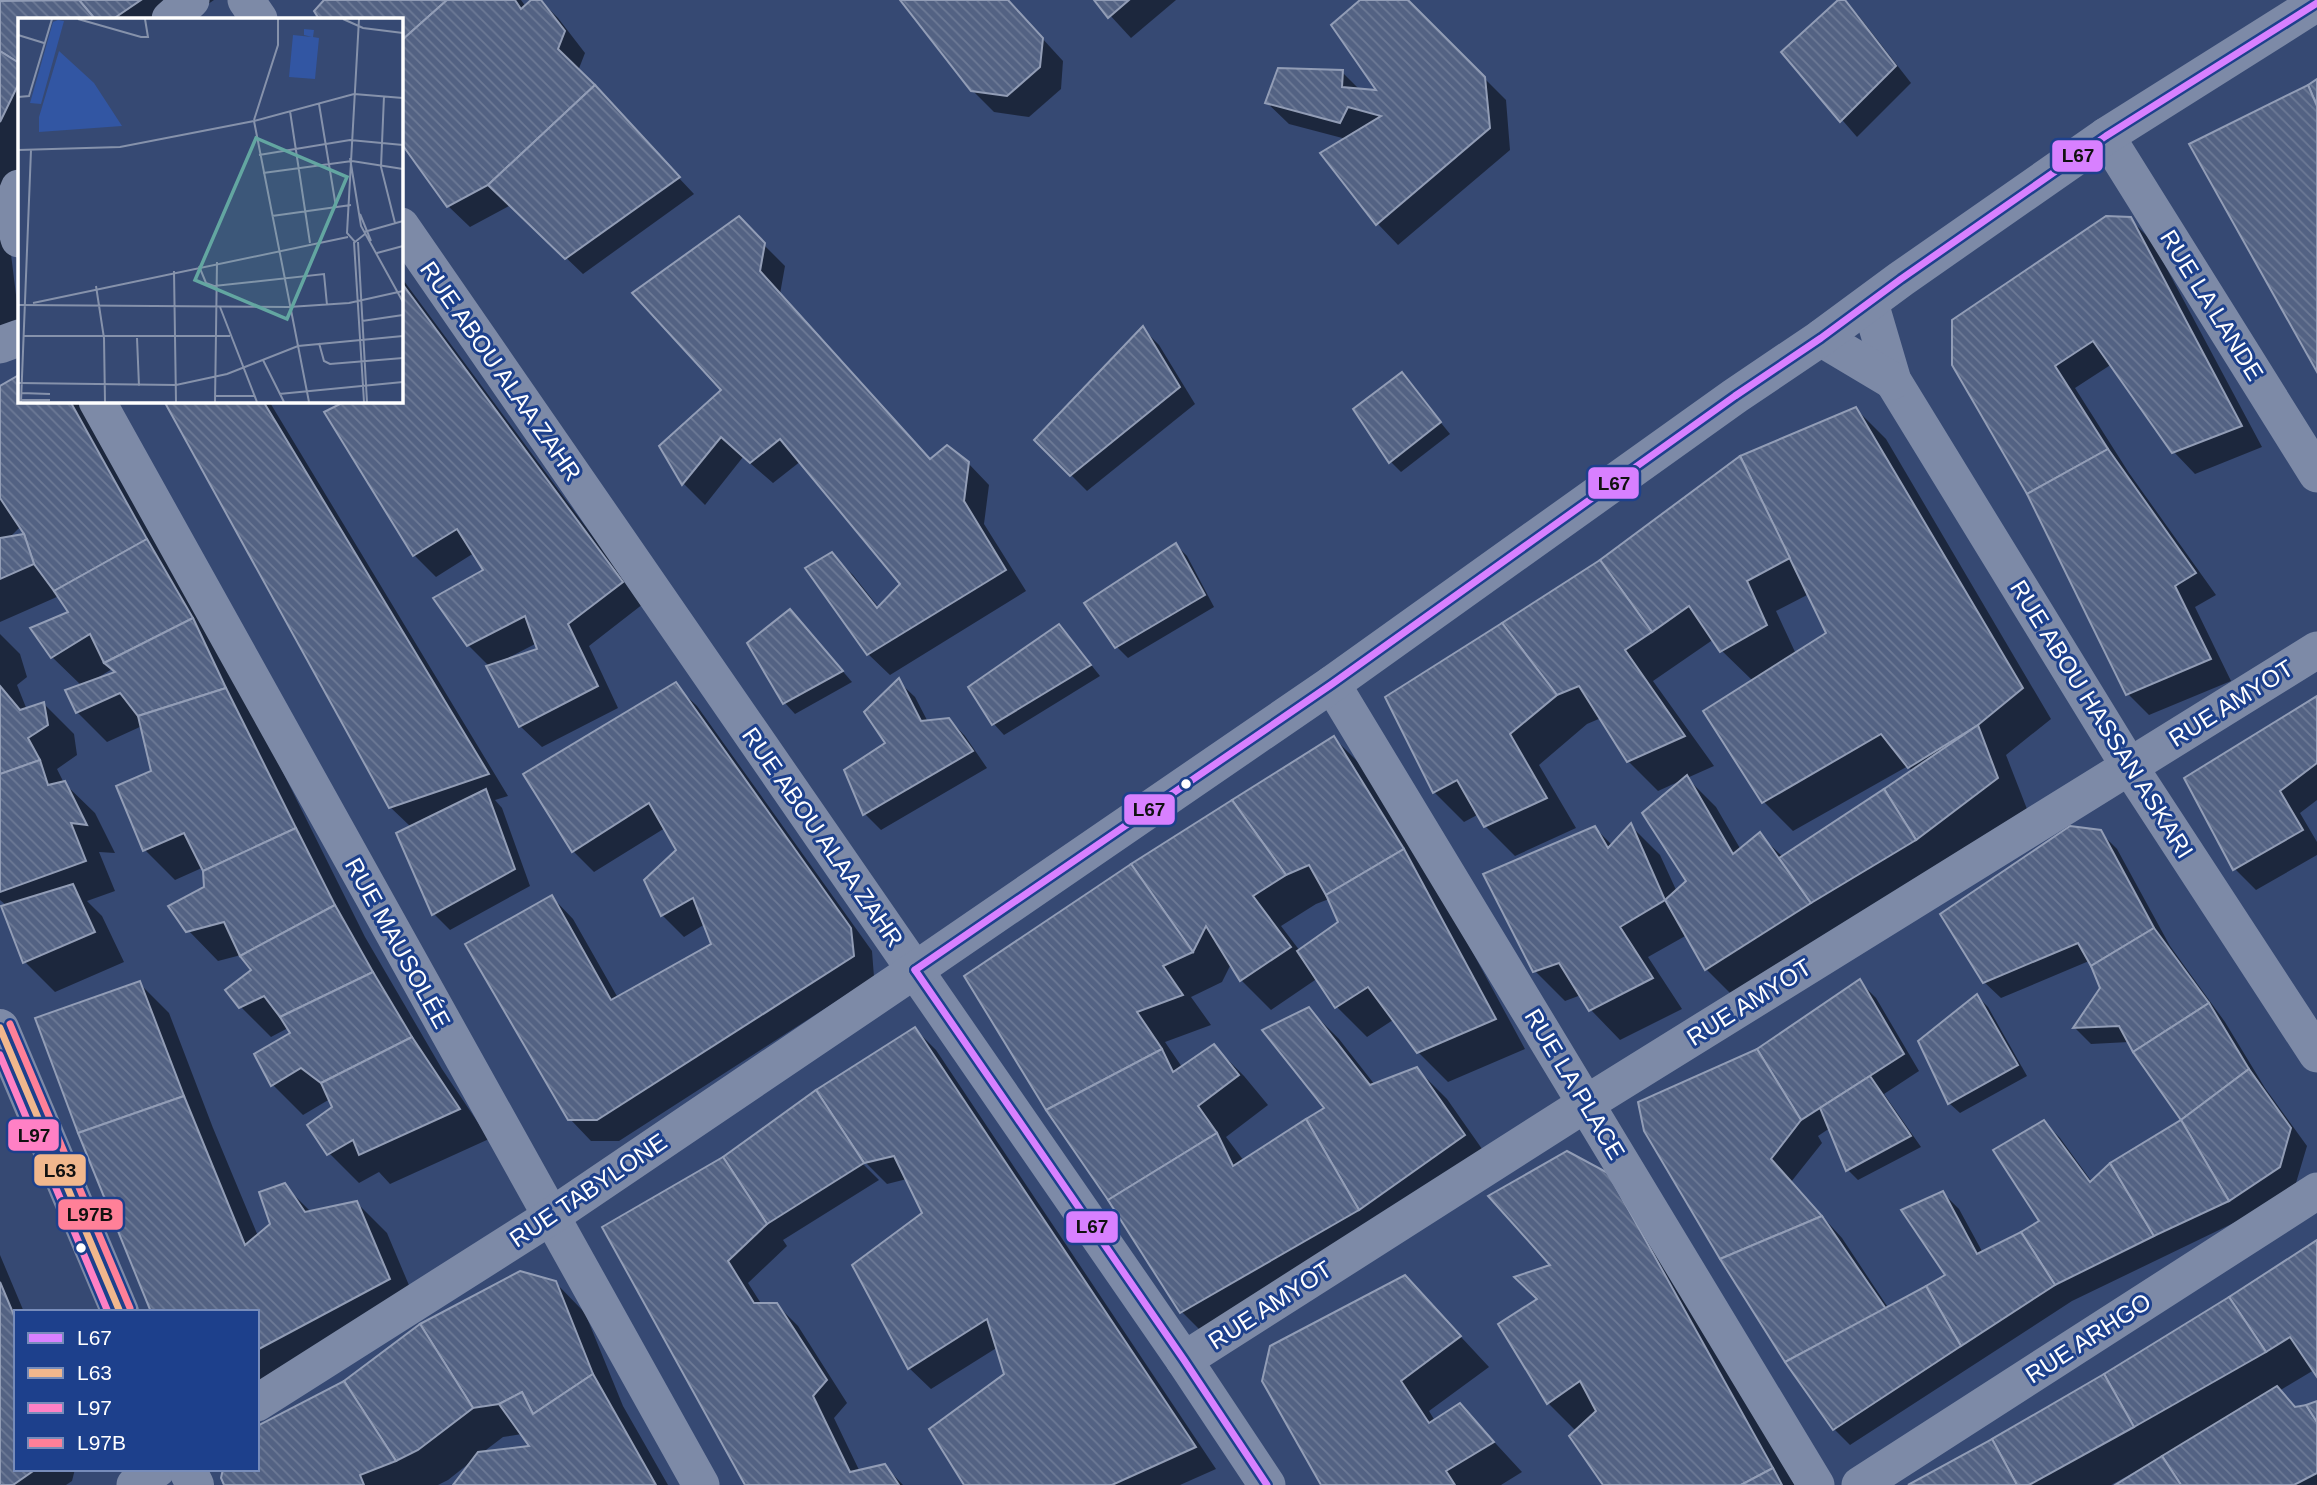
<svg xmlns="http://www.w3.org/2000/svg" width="2317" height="1485" font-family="Helvetica,sans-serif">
<defs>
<pattern id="building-back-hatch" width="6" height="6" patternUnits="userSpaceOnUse" patternTransform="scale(1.75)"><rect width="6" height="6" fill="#536283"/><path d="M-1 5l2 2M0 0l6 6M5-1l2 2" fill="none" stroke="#6d7a96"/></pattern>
</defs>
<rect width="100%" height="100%" fill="#364973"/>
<!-- shadow -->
<g fill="#0007" fill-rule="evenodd">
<path d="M2,0H214L186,19H19V181L8,230L19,319L0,329V2Z"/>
<path d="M327,0H521L526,7L534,0H540L558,18L585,53L578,71L694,194L583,274L511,205L470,227L448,206L401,140V19H321L316,11Z"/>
<path d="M902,0H1007L1063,61L1061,89L1029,117L994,112L972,90Z"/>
<path d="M1096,0H1176L1131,38Z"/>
<path d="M1362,0H1406L1506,100L1510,150L1398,245L1377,223L1346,139L1289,124L1267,103L1342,72L1361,91L1380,93Z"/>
<path d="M1841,0H1843L1858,15L1911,83L1857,137L1783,52Z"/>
<path d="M738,219L785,266L780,294L931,461L968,463L989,485L984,524L1026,591L890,675L868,654L831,554L853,575L879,608L902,584L801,461L773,483L743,457L705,505L684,484L662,446L723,390Z"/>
<path d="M2130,219L2152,241L2262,447L2195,474L2174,452L2112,364L2075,388L2129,473L2216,595L2195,607L2231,681L2149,715L2128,694L2029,493L1954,364Z"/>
<path d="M401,277L643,604L589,646L618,708L542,747L520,726L490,667L468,645L435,599L485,571L474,553L436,577L414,555L327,413L350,401H401ZM537,643L539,650L503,663L502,661Z"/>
<path d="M1143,329L1159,345L1195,404L1087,491L1036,440Z"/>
<path d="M1402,375L1450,434L1401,472L1391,462Z"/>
<path d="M19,377V401H82L222,650L365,937L442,1069L489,1139L390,1184L379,1172L359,1183L329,1153L334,1108L330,1099L303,1115L273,1085L256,1054L292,1034L288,1028L271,1037L241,1007L254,970L241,955L218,961L188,930L206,888L204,867L175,880L145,850L153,772L142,726L107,742L77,712L82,686L52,657L71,613L59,596L0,622V388ZM21,526L27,535L9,538ZM112,669L116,673L94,681V680Z"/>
<path d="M166,401H269L508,796L495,800L502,808L530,886L450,930L434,914L411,827L390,807Z"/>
<path d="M1856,409L1886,439L2051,719L2006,755L2027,809L1736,999L1706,969L1687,935L1648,957L1682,1009L1620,1040L1591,1010L1581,995L1565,1001L1535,971L1595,828L1613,846L1631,826L1660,855L1677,892L1689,881L1680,781L1658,791L1628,761L1601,718L1587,724L1539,765L1576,828L1515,856L1485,826L1479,814L1464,822L1434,792ZM1809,594L1828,633L1796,654L1776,611ZM1714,639L1722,651L1753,681L1763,801L1793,831L1908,766L1912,771L1783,857L1760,835L1741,850L1716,807L1687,778L1714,766L1653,681Z"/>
<path d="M1176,545L1187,556L1214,607L1128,658L1117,647L1087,603Z"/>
<path d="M801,623L852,682L795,714L785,703L750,644Z"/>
<path d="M0,634L20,654L27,677L17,685L27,710L44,704L74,734L77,755L57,769L64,783L95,813L115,853L99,852L115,891L87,901L102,916L124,962L55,992L25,962L7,906L0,900Z"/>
<path d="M1069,637L1100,676L1004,735L994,724Z"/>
<path d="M898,681L915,697L928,722L949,719L965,736L987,768L881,830L865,814L887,744Z"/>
<path d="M675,685L697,706L872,951L874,977L619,1141H591L570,1119L552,897L573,919L618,998L713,944L705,924L684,937L662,915L646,880L678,850L665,828L594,872L573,851Z"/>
<path d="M2317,698V800L2300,813L2317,842V855L2256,890L2235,869Z"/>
<path d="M1334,738L1364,768L1434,881L1525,1049L1448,1082L1418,1052L1393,1020L1367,1037L1337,1007L1318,978L1271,1010L1241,980L1231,964L1222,982L1191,997L1211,1025L1165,1042L1182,1067L1214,1046L1244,1076L1268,1105L1226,1137L1244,1161L1327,1108L1309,1009L1339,1039L1375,1085L1417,1069L1447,1099L1494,1166L1212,1342L1182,1312L1110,1199L1047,1109ZM1329,899L1341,922L1300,951L1281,926L1316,904Z"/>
<path d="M2100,832L2117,849L2170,946L2225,1022L2265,1088L2307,1146L2296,1183L2246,1217L2072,1301L1850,1445L1834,1429L1787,1362L1758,1051L1860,982L1876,998L1919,1071L1884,1094L1921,1147L1858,1180L1848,1170L1830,1128L1818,1136L1822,1143L1791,1182L1842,1238L1889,1309L1947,1276L1943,1193L1959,1209L1983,1253L2041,1222L2044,1122L2060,1138L2092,1182L2183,1121L2129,1042L2091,1044L2075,1028L2102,988L2089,961L2001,998L1984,982Z"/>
<path d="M139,983L169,1013L213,1128L258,1236L273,1224L284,1185L312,1213L357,1203L387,1233L419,1309L257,1395V1312Z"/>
<path d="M1977,996L1988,1007L2027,1076L1960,1113L1949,1103Z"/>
<path d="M915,1029L936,1050L1216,1469L1180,1485H966L1006,1375L998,1347L931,1389L909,1368L924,1214L907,1179L887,1184L859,1156L857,1158L879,1180L783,1240L787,1246L748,1283L762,1305L776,1304L798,1326L847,1403L834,1418L860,1472L885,1466L903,1485H747L604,1228L724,1158Z"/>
<path d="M1638,1205L1795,1485H1605L1577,1432L1548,1403L1539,1300L1554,1266Z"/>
<path d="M2317,1241V1374L2314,1370L2279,1391L2297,1409L2317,1402V1485H2120L2143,1470L2142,1468L2111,1485H1911L2105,1376Z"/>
<path d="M0,1255L24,1312H16V1469H75L72,1481L66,1485H0Z"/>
<path d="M555,1282L585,1313L623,1406L668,1485H456L472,1461L448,1480L438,1485H226L257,1469ZM522,1434L532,1448L482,1453L503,1437Z"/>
<path d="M1434,1308L1489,1367L1429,1411L1435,1421L1460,1405L1522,1472L1501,1485H1323Z"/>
</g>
<!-- building -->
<g fill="url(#building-back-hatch)" stroke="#929db6" stroke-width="2">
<path d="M79,0H141L113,19H95Z"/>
<path d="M79,0L95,19H19V63L0,51V1Z"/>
<path d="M324,0H447L401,41V19H319L314,11Z"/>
<path d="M447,0H515L521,9L531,0H541L565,31L558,49L595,85L488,185L447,207L401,143V41Z"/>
<path d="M900,0H1008L1043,38L1040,67L1007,96L971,91Z"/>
<path d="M1094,0H1129L1108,18Z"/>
<path d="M1360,0H1408L1485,77L1490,128L1376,225L1320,153L1381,116L1348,107L1340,123L1265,103L1278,68L1343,70L1342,87L1376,90L1331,25Z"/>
<path d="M1838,0H1845L1896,66L1840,122L1781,52Z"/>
<path d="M0,51L19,63V83L0,122Z"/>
<path d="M2317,79V106L2308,85Z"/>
<path d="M595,85L680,177L565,259L488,185Z"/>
<path d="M2308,85L2317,106V372L2189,144Z"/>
<path d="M739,216L765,243L760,271L930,459L947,445L969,462L964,501L1006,570L867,655L805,568L832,552L877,608L900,584L780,439L750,463L721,437L682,485L659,446L721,390L632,293Z"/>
<path d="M2106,216L2131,217L2242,426L2172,453L2093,341L2055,366L2108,449L2027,494L1952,365V320Z"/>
<path d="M401,282L623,582L568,624L598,686L519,727L486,666L537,649L525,616L467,646L433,598L483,570L457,529L413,556L324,412L346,401H401Z"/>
<path d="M1143,326L1180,387L1070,476L1034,440Z"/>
<path d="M1402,372L1441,422L1389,463L1353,409Z"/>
<path d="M19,375V401H70L147,539L54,591L34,564L24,534L0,498V386Z"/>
<path d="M164,401H263L489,774L389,808Z"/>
<path d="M1856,407L2023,688L1978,725L1908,768L1881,734L1762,803L1703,711L1826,633L1740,456Z"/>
<path d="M2108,449L2196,573L2175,586L2211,659L2126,695L2027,494Z"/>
<path d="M1740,456L1790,558L1747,581L1767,625L1720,652L1689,606L1652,632L1600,560Z"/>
<path d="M24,534L34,564L0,579V538Z"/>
<path d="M147,539L193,618L104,663L90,634L51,658L30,628L68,612L54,591Z"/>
<path d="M1176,543L1205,595L1115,648L1084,603Z"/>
<path d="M1600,560L1652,632L1625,650L1685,736L1627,762L1579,686L1557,695L1502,623Z"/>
<path d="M790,609L843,671L783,704L747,643Z"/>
<path d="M193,618L226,688L138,716L120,693L76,713L65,690L115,672L104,663Z"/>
<path d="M1502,623L1557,695L1510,734L1547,798L1484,827L1457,780L1433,793L1385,697Z"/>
<path d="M1059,624L1091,665L992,725L968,687Z"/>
<path d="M899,678L921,721L949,718L973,751L863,815L844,770L885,743L864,712Z"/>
<path d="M676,682L851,928L854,956L597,1120H568L465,944L552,895L611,1000L711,944L693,898L661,916L644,880L676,850L649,803L572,852L523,774Z"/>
<path d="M0,686L20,710L44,702L48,725L28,738L40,760L0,774Z"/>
<path d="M226,688L296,828L203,871L184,833L143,851L116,786L151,771L138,716Z"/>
<path d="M2317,696V763L2280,791L2303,830L2233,870L2184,778Z"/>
<path d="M1978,725L1998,778L1916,840L1884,789Z"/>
<path d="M1334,736L1404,849L1326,895L1309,865L1286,875L1232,800Z"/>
<path d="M40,760L48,785L65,781L87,825L71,823L86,861L0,892V774Z"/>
<path d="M1687,775L1733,854L1760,832L1811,903L1705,970L1665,900L1686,881L1642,813Z"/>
<path d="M486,789L515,869L432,915L396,833Z"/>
<path d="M1884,789L1916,840L1811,903L1779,858Z"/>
<path d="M1232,800L1286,875L1253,896L1291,947L1240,981L1206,926L1193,952L1131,864Z"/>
<path d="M1631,823L1665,900L1620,927L1653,978L1589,1011L1559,963L1533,972L1483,874L1595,826L1608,848Z"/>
<path d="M2070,826L2101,830L2154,928L2091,966L2078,943L1983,983L1940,914Z"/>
<path d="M296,828L335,905L240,956L224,922L186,932L168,906L204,887L203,871Z"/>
<path d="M1404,849L1496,1019L1417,1053L1368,987L1335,1008L1297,951L1338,922L1326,895Z"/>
<path d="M1131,864L1193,952L1163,966L1183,995L1137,1012L1162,1049L1046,1110L964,976Z"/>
<path d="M73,884L95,932L23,963L1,906Z"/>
<path d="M335,905L373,972L280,1017L264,996L239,1008L225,990L251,970L240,956Z"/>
<path d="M2154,928L2209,1003L2133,1052L2119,1026L2073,1028L2100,988L2091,966Z"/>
<path d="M373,972L412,1037L321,1083L301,1068L271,1086L254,1054L290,1033L280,1017Z"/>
<path d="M1860,979L1904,1054L1801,1120L1757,1049Z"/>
<path d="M140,981L184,1096L78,1133L35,1018Z"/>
<path d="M1977,994L2018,1065L1948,1104L1918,1041Z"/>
<path d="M2209,1003L2249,1069L2181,1120L2133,1052Z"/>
<path d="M1309,1007L1370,1085L1417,1067L1465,1135L1359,1210L1306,1119L1324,1108L1262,1030Z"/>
<path d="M915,1027L1196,1447L1112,1485H964L929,1429L1004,1374L987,1319L908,1369L852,1265L922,1213L894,1156L864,1163L816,1090Z"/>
<path d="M412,1037L460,1109L359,1155L353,1140L327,1155L307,1125L332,1107L321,1083Z"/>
<path d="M1214,1044L1239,1075L1198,1106L1217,1133L1108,1200L1046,1110L1162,1049L1173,1072Z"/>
<path d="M1757,1049L1801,1120L1771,1159L1822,1216L1720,1259L1644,1131L1638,1102Z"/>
<path d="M2249,1069L2291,1128L2280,1167L2229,1201L2181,1120Z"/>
<path d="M1870,1076L1911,1136L1846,1171L1820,1108Z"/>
<path d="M816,1090L864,1163L767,1224L723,1157Z"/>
<path d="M184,1096L245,1245L270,1224L259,1192L285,1183L305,1212L357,1201L390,1279L257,1350V1312H151L78,1133Z"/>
<path d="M1306,1119L1359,1210L1180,1313L1108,1200L1217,1133L1233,1166Z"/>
<path d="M2044,1120L2090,1182L2110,1163L2154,1236L2055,1285L2021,1232L2039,1221L1993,1150Z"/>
<path d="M2181,1120L2229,1201L2154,1236L2110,1163Z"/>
<path d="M1567,1151L1608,1173L1773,1468L1741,1485H1603L1569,1436L1596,1411L1580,1381L1547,1404L1498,1324L1537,1299L1514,1277L1550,1265L1488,1196Z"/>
<path d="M723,1157L767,1224L728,1261L754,1303H777L827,1380L813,1396L850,1472L885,1464L899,1485H745L602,1227Z"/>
<path d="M1943,1191L1977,1254L2021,1232L2055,1285L1961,1346L1926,1286L1945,1275L1901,1210Z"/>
<path d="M1822,1216L1886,1309L1785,1362L1720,1259Z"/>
<path d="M2317,1240V1377L2290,1337L2266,1352L2229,1297Z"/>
<path d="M520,1271L556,1281L593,1374L533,1414L522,1392L499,1404L473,1408L420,1324Z"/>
<path d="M1405,1275L1461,1336L1401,1381L1429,1423L1460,1403L1494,1442L1446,1471L1455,1485H1321L1262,1381L1270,1346Z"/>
<path d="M0,1282L16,1320V1469H36L13,1485H0Z"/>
<path d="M1926,1286L1961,1346L1833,1430L1785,1362Z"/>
<path d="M2229,1297L2266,1352L2134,1427L2104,1374Z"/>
<path d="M420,1324L473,1408L418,1450L396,1461L344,1381Z"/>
<path d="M593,1374L656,1485H453L478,1452L529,1446L499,1404L522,1392L533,1414Z"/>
<path d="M2104,1374L2134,1427L2029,1485H2017L1992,1439Z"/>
<path d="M344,1381L396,1461L360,1475L364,1485H224L221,1478L223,1469H257V1426Z"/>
<path d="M2277,1386L2295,1407L2306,1405L2317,1422V1473L2294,1485H2181L2162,1456Z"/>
<path d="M2317,1401V1422L2306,1405Z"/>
<path d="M1992,1439L2017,1485H1908Z"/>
<path d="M2162,1456L2181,1485H2115Z"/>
<path d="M1773,1468L1782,1485H1741Z"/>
</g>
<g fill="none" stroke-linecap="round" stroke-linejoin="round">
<!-- minor -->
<g stroke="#7d8aa7" stroke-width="37">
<path d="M246,0L259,19"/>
<path d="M170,19L191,0"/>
<path d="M2106,136L2317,474"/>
<path d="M19,188L11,208L19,239"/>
<path d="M401,226L1184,1360L1267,1485"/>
<path d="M1870,303L1893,381L2129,766L2317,1054"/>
<path d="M1821,338L1893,381"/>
<path d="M0,345L19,338"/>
<path d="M97,401L701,1485"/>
<path d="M1332,684L1816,1485"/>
<path d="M1184,1360L1587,1103L2317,650"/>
<path d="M257,1403L550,1217L915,970L1332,684L1735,396L1821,338L1901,279L2106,136L2317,3"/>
<path d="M135,1485L157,1469"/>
<path d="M1860,1485L2317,1191"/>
</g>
<!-- tertiary -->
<g stroke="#7d8aa7" stroke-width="38">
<path d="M0,1028L120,1312"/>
<path d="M187,1469L195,1485"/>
</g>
<!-- bus-1 casing -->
<g stroke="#1d408c" stroke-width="12">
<g id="bus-1">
<path d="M915,970L1332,684L1735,396L1821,338L1901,279L2106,136L2317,3"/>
<path d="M915,970L1184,1360L1267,1485"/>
</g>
</g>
<!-- bus-2 casing -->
<g stroke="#1d408c" stroke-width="12">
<path id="bus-2" d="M0,1028L120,1312"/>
</g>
<!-- bus-3 casing -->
<g stroke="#1d408c" stroke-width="12">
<path id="bus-3" d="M0,1055L108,1312"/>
</g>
<!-- bus-4 casing -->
<g stroke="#1d408c" stroke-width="12">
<path id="bus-4" d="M10,1024L130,1308"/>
</g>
<!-- bus-1 -->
<use href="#bus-1" stroke="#d880ff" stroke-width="7"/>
<!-- bus-2 -->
<use href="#bus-2" stroke="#f1b78d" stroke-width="7"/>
<!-- bus-3 -->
<use href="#bus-3" stroke="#ff80c5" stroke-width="7"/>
<!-- bus-4 -->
<use href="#bus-4" stroke="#ff8098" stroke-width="7"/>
</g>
<!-- markers -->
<g fill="#fff" stroke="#1d408c" stroke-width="2.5">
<circle cx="1186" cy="784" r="6"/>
<circle cx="81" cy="1248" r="6"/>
</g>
<g text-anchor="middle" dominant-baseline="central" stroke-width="6" stroke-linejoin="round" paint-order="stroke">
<!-- street labels -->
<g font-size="24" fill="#fff" stroke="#1d408c">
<text transform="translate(2212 305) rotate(58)">RUE LA LANDE</text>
<text transform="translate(501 371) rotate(55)">RUE ABOU ALAA ZAHR</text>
<text transform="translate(2231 703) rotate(-32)">RUE AMYOT</text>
<text transform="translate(2102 719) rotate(58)">RUE ABOU HASSAN ASKARI</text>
<text transform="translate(823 837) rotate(55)">RUE ABOU ALAA ZAHR</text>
<text transform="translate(398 943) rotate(61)">RUE MAUSOLÉE</text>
<text transform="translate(1749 1002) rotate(-32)">RUE AMYOT</text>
<text transform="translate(1575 1084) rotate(59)">RUE LA PLACE</text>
<text transform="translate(588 1190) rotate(-34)">RUE TABYLONE</text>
<text transform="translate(1270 1305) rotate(-33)">RUE AMYOT</text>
<text transform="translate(2088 1338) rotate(-33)">RUE ARHGO</text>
</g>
</g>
<!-- overview -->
<g transform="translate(18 18)">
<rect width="385" height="385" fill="#364973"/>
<path d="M40,2L46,3L23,86L12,85L35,4ZM41,33L76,65L104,108L21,114V99Z" fill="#3256a3"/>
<path d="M286,11L296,12L295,19L301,20L297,61L271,59L275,17L294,19L286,17Z" fill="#3256a3"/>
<path fill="none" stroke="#8692ab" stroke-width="2" d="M60,1L123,19H130L127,1M325,1L345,10L385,15M341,1L329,215L337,224L347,216M0,17L26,25M366,78L363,149L377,205M0,79L11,78L34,1M301,86L318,189M272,93L292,225M236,102L260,27V1M236,103L291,384M0,132L102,129L236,103L336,76L385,80M241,137L332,122L385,127M332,140L343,208L385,284M245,155L334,143L385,151M342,196L353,223M254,198L333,187M346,214L385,203M336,224L346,384M340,224L349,384M359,235L385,228M181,248L188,265L196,268L306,256L309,287M156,253L158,384M78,268L86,320L87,384M15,285L330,219M0,287L271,289L331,285L385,273M202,289L239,384M344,303L385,297M6,318H212M119,320L121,368M301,325L306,343L312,346L385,340M245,342L266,384M0,365L158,367L209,356L280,328L385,318M3,375L32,376M261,376L385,364M197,378H236M3,382H32M3,384L13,132M197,384L199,244"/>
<path fill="#63a6a1" fill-opacity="0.15" stroke="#63a6a1" stroke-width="3.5" d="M238,120L329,159L269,301L177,262Z"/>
<rect width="385" height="385" fill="none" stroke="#fff" stroke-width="3.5"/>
</g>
<g stroke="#1d408c" stroke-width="2.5">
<rect x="2051" y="139" width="53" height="34" rx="7" fill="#d880ff"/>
<rect x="1587" y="466" width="53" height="34" rx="7" fill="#d880ff"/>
<rect x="1123" y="793" width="53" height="33" rx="7" fill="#d880ff"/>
<rect x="7" y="1118" width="53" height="34" rx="7" fill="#ff80c5"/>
<rect x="33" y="1153" width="54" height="34" rx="7" fill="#f1b78d"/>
<rect x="57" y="1198" width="67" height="33" rx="7" fill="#ff8098"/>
<rect x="1065" y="1210" width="54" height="34" rx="7" fill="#d880ff"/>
</g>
<g font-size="19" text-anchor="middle" font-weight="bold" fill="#111">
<text x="2078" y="162">L67</text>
<text x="1614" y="490">L67</text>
<text x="1149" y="816">L67</text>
<text x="34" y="1142">L97</text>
<text x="60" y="1177">L63</text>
<text x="90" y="1221">L97B</text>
<text x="1092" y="1233">L67</text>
</g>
<!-- legend -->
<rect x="14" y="1310" width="245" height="161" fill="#1d408c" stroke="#778cba" stroke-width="2"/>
<rect x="28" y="1333" width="35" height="10" fill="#d880ff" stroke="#778cba" stroke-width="2"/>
<text x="77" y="1345" font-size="21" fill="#ffffff">L67</text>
<rect x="28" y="1368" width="35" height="10" fill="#f1b78d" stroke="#778cba" stroke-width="2"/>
<text x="77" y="1380" font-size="21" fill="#ffffff">L63</text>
<rect x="28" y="1403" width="35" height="10" fill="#ff80c5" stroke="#778cba" stroke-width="2"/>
<text x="77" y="1415" font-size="21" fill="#ffffff">L97</text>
<rect x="28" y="1438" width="35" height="10" fill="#ff8098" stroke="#778cba" stroke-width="2"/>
<text x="77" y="1450" font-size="21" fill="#ffffff">L97B</text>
</svg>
